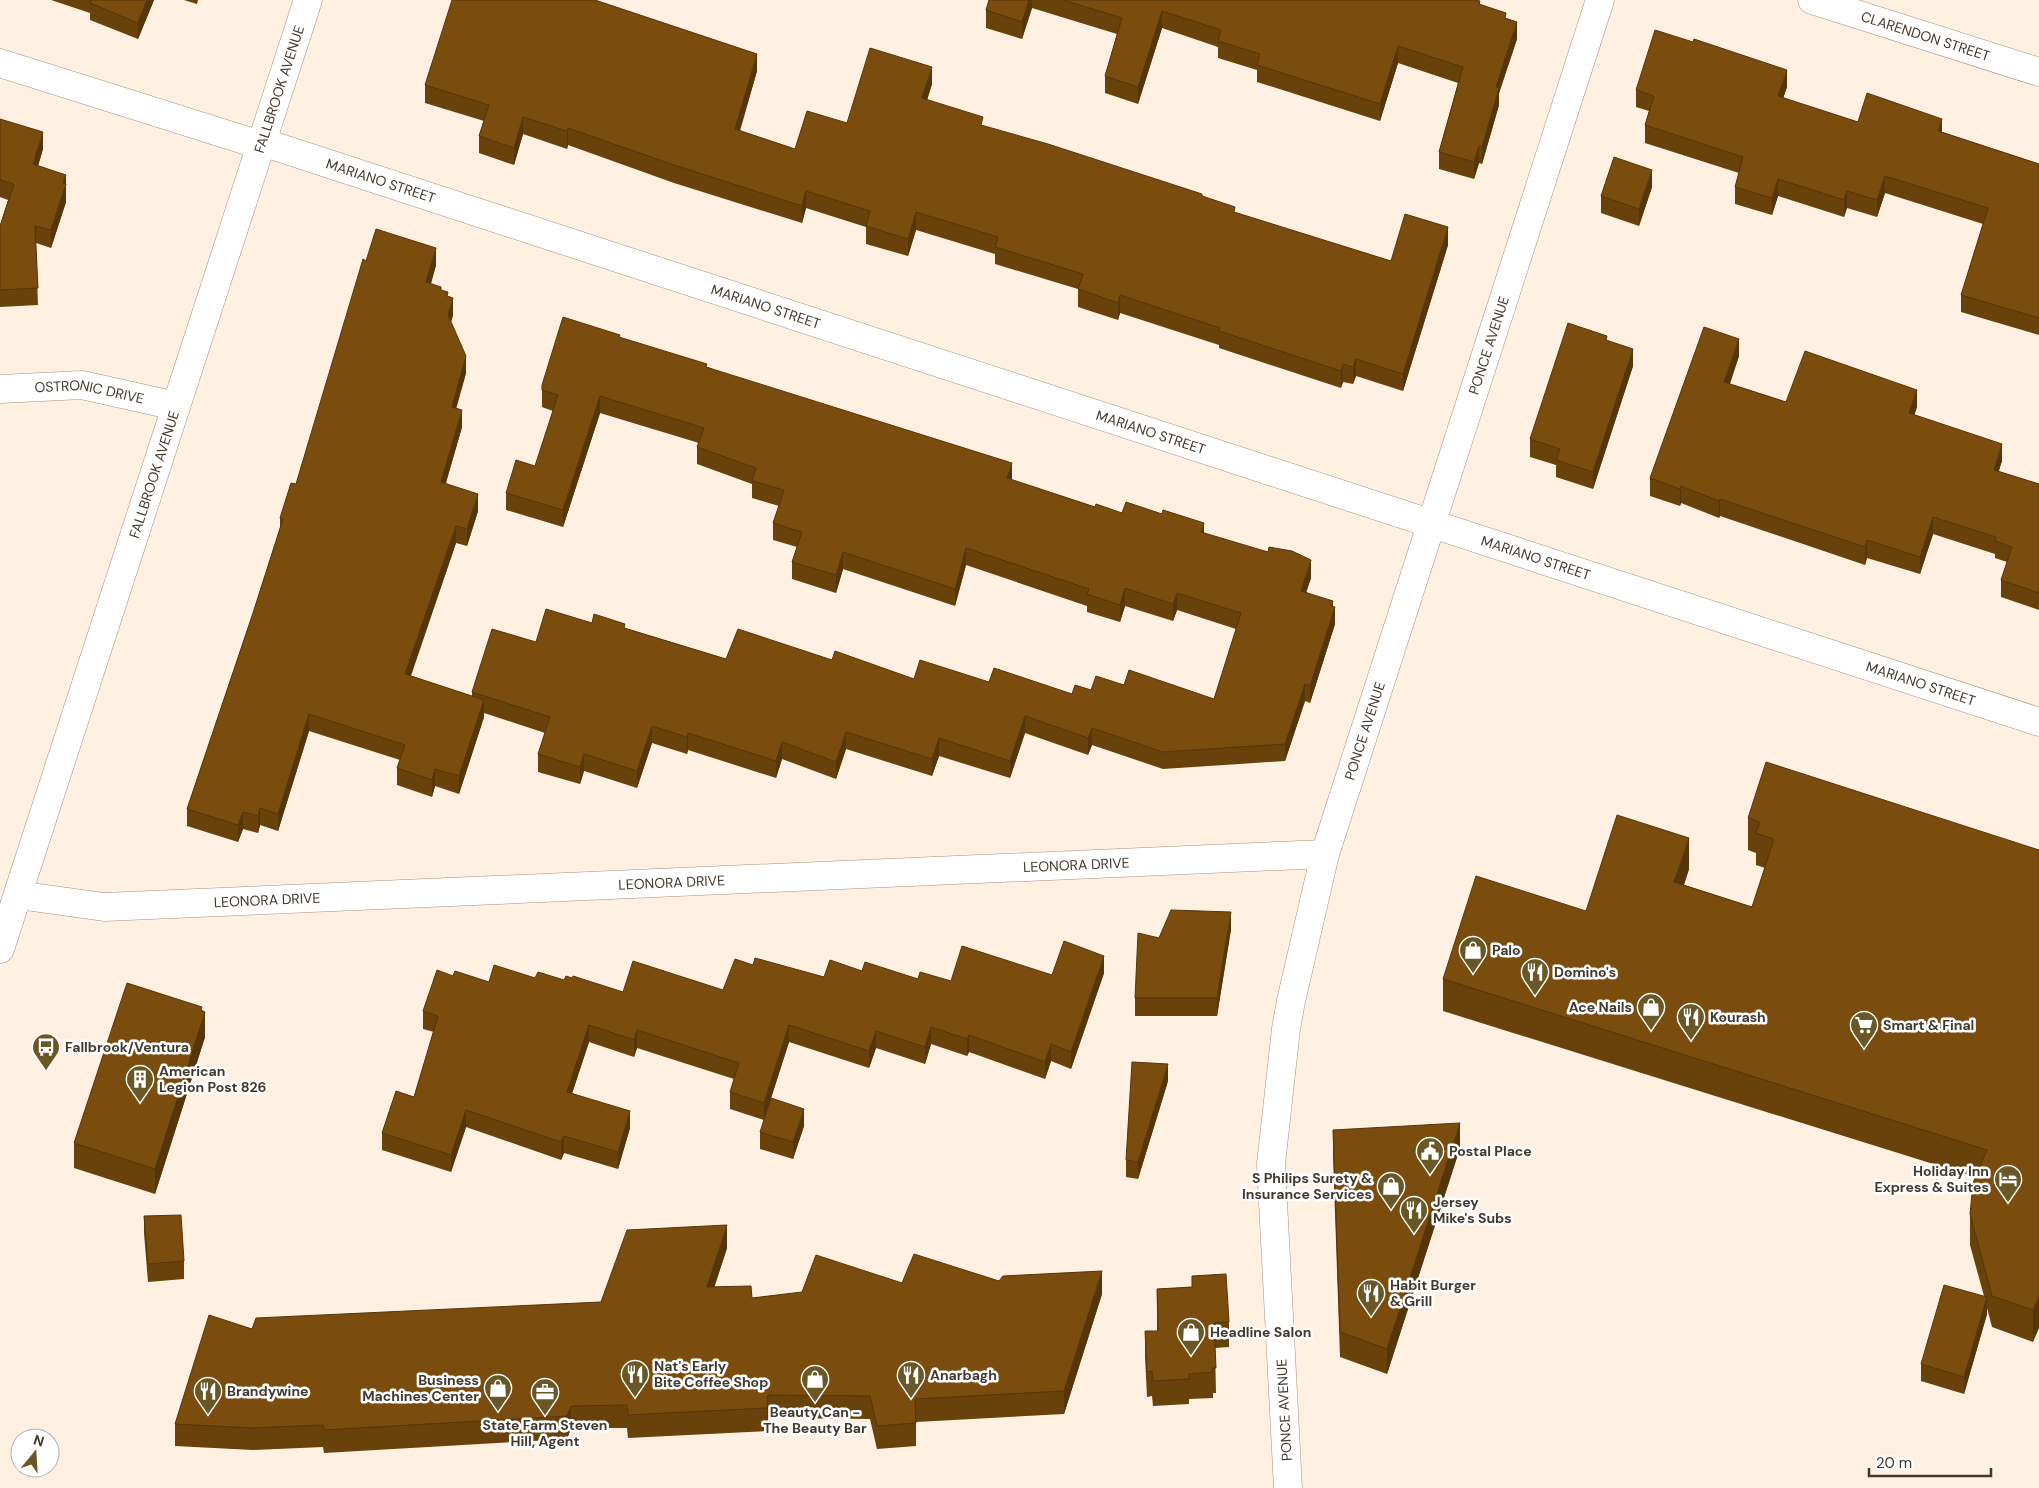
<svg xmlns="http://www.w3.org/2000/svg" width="2039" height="1488" font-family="'DM Sans',sans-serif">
<rect width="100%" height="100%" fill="#fff0e1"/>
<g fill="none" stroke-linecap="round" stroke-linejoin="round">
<!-- minor casing -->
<g stroke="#a59079" stroke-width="29">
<g id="minor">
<path id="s1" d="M1812,0L2039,72"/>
<path d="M0,63L260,145"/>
<path id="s2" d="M262,142L2039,722"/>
<path id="s3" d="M0,389L82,385L176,406"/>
<path id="s4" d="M18,895L104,907L1325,854"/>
<path id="s5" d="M1288,1488L1271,1164L1286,1029L1291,1001L1325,854L1600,0"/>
</g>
</g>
<!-- secondary casing -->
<g stroke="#a59079" stroke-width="29">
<g id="secondary">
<path id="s6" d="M0,949L308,0"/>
</g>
</g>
<!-- minor -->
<use href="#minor" stroke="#fff" stroke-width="28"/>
<!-- secondary -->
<use href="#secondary" stroke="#fff" stroke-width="28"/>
</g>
<!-- wall -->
<g fill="#69410b">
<path d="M51,0H154L138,39L90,20V13Z"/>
<path d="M184,0H198L197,4Z"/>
<path d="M989,0H1476L1480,4L1506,18L1517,39L1499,93V105L1482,164L1479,163L1474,179L1439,169V152L1458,83L1398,63L1380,121L1257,82V70L1218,58V47L1162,28L1138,104L1105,93V76L1117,34L1032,8L1022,39L986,28V10Z"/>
<path d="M1693,42L1787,87L1783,98L1858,122L1942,132L2039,164V335L1961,312V295L1983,224L1885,193L1877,217L1847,208L1844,217L1778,196L1772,215L1735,204V187L1739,173L1645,143V125L1649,111L1636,107V90Z"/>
<path d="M757,71L740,131L795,149L847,123L932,84L927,100L983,126L1202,196L1235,213L1391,261L1448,245L1403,391L1356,376L1353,384L1343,382L1341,388L1219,348V345L1120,313L1118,320L1078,307V289L995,264V254L916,230L908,256L866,244V227L806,208L802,223L674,183L568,145L567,149L523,134L514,165L479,153V136L484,121L425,103V85Z"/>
<path d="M0,119L43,149L38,166L66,175V202L51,248L36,243L38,305L0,307V226L8,200L0,197Z"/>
<path d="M1652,187L1639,226L1601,213V196Z"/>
<path d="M366,261L436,265L431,284L441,290L448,296L453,315L451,322L466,373L456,408L462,427L446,483L478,511L467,546L456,543L411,676L472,696V692L536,642L592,623L625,628L726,659L832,660L914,679L989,682L1072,694L1124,685L1214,699L1236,629L1177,610L1173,621L1125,606L1120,622L1087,612V606L966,565L955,606L843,569L836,593L792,579V562L797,547L773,540V523L779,506L752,498V484L697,464V447L699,443L600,413L563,527L506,510V493L535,466L553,411L542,407V385L620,338L707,367L1012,480L1095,507L1204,533L1311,578L1306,592L1333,606L1335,624L1310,703L1305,701L1285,761L1163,769L1092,745L1088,755L1025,733L1010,778L939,756L932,776L846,749L836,779L782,759L776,778L688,750L687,754L652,743L637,788L584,771L580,784L538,772V754L545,733L484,713V717L459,794L435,786L432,797L397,785V768L400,760L309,731L278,831L260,825L258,833L243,829L238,842L187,826V809L253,613L280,528V518L296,484Z"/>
<path d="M1607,340L1633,366L1593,489L1556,477V465L1530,457V439Z"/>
<path d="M1739,356L1730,384L1786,402L1917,407L1914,415L2002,461L1998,471L2039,484V610L2001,597V580L2007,562L1995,558V554L1933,534L1920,574L1867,558L1865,565L1720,516L1719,518L1681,503L1680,506L1650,496V478Z"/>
<path d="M1748,818L2039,850L2033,1342L1992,1327L1987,1308V1314L1964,1394L1921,1381V1364L1984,1296L1970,1245V1214L1975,1177L1443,1011V979L1586,911L1689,869L1684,885L1752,907L1765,868L1756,865V853L1748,850Z"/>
<path d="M1231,929L1217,1016H1135V998L1159,938Z"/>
<path d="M753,965L824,977L862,971L918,979L951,981L1104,973L1071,1069L1051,1061L1045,1079L969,1052L967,1056L931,1044L925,1064L876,1048L869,1068L789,1042L764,1120L730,1109V1092L734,1079L637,1048L634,1057L589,1042L572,1093L630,1128L618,1169L564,1153L561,1160L466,1127L451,1172L382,1150V1133L414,1097L434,1032L423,1029V1011L453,976L489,982L535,978L564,980L623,992L723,990Z"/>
<path d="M202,1011L205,1037L155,1194L74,1168V1143Z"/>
<path d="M1168,1081L1138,1179L1126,1177V1160Z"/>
<path d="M804,1126L793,1159L760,1149V1132Z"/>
<path d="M1333,1130L1460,1148L1387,1374L1340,1357L1333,1155Z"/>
<path d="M144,1216L184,1261V1279L148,1282L144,1233Z"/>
<path d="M727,1248L714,1287L752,1298L902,1283L999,1281L1102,1294L1064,1414L916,1422V1446L877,1449L870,1419L768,1418L767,1431L628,1438L627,1428H571L567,1439L324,1453L323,1447L253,1450L175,1446V1424L252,1329L601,1302Z"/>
<path d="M1192,1276L1229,1322V1347L1215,1348L1216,1393H1213V1398L1189,1399V1404L1153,1406L1152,1396L1147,1397L1145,1356V1331H1157V1289L1192,1287Z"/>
</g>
<!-- shaded-wall -->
<g fill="#553509">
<path d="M147,0H154L138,39V23Z"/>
<path d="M1029,0H1032V8L1022,39V22Z"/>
<path d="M1162,11V28L1138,104V87Z"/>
<path d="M1517,22V39L1499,93V105L1482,164V147L1496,87Z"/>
<path d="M1398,46V63L1380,121V104Z"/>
<path d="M757,54V71L735,146V129Z"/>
<path d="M932,67V84L922,116V98Z"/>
<path d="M1787,70V87L1778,113V96Z"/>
<path d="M523,117V134L514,165V148Z"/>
<path d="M1942,119V137L1938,131Z"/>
<path d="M568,128V145L567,149V131Z"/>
<path d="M43,132V149L33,182V164Z"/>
<path d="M1479,146V163L1474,179V162Z"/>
<path d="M1652,170V187L1639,226V209Z"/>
<path d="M66,175V202L51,248V230Z"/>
<path d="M1885,176V193L1877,217V200Z"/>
<path d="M1778,179V196L1772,215V198Z"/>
<path d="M806,191V208L802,223V206Z"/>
<path d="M1847,191V208L1844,217V200Z"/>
<path d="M916,212V230L908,256V239Z"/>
<path d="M1448,227V245L1403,391V374Z"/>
<path d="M436,248V265L426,299V282Z"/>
<path d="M1120,295V313L1118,320V303Z"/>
<path d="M453,298V315L448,332V315Z"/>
<path d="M1739,339V356L1724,399V382Z"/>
<path d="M1633,349V366L1593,489V472Z"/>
<path d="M466,356V373L452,424V407Z"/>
<path d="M1356,359V376L1353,384V367Z"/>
<path d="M1343,364V382L1341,388V371Z"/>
<path d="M1917,390V407L1909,431V413Z"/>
<path d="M600,396V413L563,527V510Z"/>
<path d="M462,410V427L441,499V482Z"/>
<path d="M2002,444V461L1994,487V470Z"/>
<path d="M1012,463V480L1007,478Z"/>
<path d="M1681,486V503L1680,506V489Z"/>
<path d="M478,494V511L467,546V529Z"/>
<path d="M1720,499V516L1719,518V501Z"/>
<path d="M1933,517V534L1920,574V557Z"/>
<path d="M1204,523V540L1201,532Z"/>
<path d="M456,526V543L405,691V674Z"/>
<path d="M1867,540V558L1865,565V547Z"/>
<path d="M966,548V565L955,606V589Z"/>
<path d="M843,552V569L836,593V575Z"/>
<path d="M1311,560V578L1301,608V591Z"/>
<path d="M1125,588V606L1120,622V605Z"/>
<path d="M1177,593V610L1173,621V604Z"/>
<path d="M1333,601V612L1335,607V624L1310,703V686Z"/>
<path d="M1305,684V701L1285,761V744Z"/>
<path d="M484,700V717L459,794V776Z"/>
<path d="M309,714V731L278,831V814Z"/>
<path d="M1025,716V733L1010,778V761Z"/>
<path d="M652,726V743L637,788V771Z"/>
<path d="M1092,728V745L1088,755V738Z"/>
<path d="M846,732V749L836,779V762Z"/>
<path d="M688,733V750L687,754V737Z"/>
<path d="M939,738V756L932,776V759Z"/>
<path d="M782,742V759L776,778V761Z"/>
<path d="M584,754V771L580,784V767Z"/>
<path d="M435,769V786L432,797V780Z"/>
<path d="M260,808V825L258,833V816Z"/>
<path d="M243,812V829L238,842V825Z"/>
<path d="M1689,838V869L1674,914V882Z"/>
<path d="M1231,912V929L1217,1016V998Z"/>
<path d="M1104,956V973L1071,1069V1052Z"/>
<path d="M202,1007V1022L205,1012V1037L155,1194V1169Z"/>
<path d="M589,1025V1042L567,1109V1092Z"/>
<path d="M789,1025V1042L764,1120V1103Z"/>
<path d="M931,1027V1044L925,1064V1047Z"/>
<path d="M637,1030V1048L634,1057V1040Z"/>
<path d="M876,1031V1048L869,1068V1051Z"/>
<path d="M969,1035V1052L967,1056V1039Z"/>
<path d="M1051,1044V1061L1045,1079V1062Z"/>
<path d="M1168,1064V1081L1138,1179V1162Z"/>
<path d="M804,1109V1126L793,1159V1142Z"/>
<path d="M466,1110V1127L451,1172V1155Z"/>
<path d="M630,1111V1128L618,1169V1152Z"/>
<path d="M1460,1123V1148L1387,1374V1349Z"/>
<path d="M564,1136V1153L561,1160V1142Z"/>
<path d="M727,1225V1248L707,1310V1287Z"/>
<path d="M1102,1271V1294L1064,1414V1391Z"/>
<path d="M2039,1296V1328L2033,1342V1310Z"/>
<path d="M1987,1297V1314L1964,1394V1377Z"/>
<path d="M768,1395V1418L767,1431V1408Z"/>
<path d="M571,1406V1428L567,1439V1416Z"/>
</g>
<!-- building -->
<g fill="#7a4c0d" stroke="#553509">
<path d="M91,0H147L138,23L90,3Z"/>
<path d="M452,0H595L757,54L735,129L795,149L807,111L847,123L870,48L932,67L922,98L983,117L981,125L1048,144L1202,194V196L1235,207L1234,212L1391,261L1405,214L1448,227L1403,374L1356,359L1353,367L1343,364L1341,371L1219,331L1220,328L1120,295L1118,303L1078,289L1083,274L995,247L998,237L916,212L908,239L866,226L870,211L806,191L802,206L674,165L568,128L567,131L523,117L514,148L479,136L489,105L425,85Z"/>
<path d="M989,0H1029L1022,22L986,10Z"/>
<path d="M1063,0H1476L1480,1L1479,4L1506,13L1505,18L1517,22L1496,87L1499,88L1482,147L1479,146L1474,162L1439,152L1463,67L1398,46L1380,104L1257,65L1260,54L1218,41L1221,30L1162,11L1138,87L1105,76L1122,18Z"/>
<path d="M1655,30L1693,42L1694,39L1787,70L1778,96L1858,122L1867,93L1942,119L1938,131L2039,164V318L1961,295L1988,208L1885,176L1877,200L1847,191L1844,200L1778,179L1772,198L1735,187L1743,157L1645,125L1654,96L1636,90Z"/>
<path d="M0,119L43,132L33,164L66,175L63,183L66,184L51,230L35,226L38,288L0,290V226L14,184L0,180Z"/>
<path d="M1614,157L1652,170L1639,209L1601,196Z"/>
<path d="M376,229L436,248L426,282L441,287V290L448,292L447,296L453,298L448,315L466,356L452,407L462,410L441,482L478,494L467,529L456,526L405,674L484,700L459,776L435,769L432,780L397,768L405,745L309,714L278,814L260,808L258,816L243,812L238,825L187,809L253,613L283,519L280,518L291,483L296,484L363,259L366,261Z"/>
<path d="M563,317L620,335L619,337L707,364L706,367L1012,463L1007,478L1095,507L1096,504L1122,513L1126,502L1162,514L1163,510L1204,523L1201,532L1268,552L1269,547L1292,551L1311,560L1301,591L1333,601L1331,606L1335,607L1310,686L1305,684L1285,744L1163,752L1092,728L1088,738L1025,716L1010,761L939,738L932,759L846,732L836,762L782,742L776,761L688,733L687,737L652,726L637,771L584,754L580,767L538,754L550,717L472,692L492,629L536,642L546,609L592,623L594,614L625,624L624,628L726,659L738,629L832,660L835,651L914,679L920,660L989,682L994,668L1072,694L1075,685L1091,690L1096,676L1124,685L1129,670L1214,699L1241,613L1177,593L1173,604L1125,588L1120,605L1087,594L1089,589L966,548L955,589L843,552L836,575L792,562L802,532L773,523L784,490L752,481L756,468L697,447L704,428L600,396L563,510L506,493L516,460L535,466L558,395L542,390V385Z"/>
<path d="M1568,323L1607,336L1606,340L1633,349L1593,472L1556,460L1560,449L1530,439Z"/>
<path d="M1704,327L1739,339L1724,382L1786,402L1805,351L1917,390L1909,413L2002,444L1994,470L2039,484V593L2001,580L2012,547L1995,541L1996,537L1933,517L1920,557L1867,540L1865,547L1720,499L1719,501L1681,486L1680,489L1650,478Z"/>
<path d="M1766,762L2039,850V1296L2033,1310L1992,1296L1970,1214L1973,1183L1987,1150L1443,979L1476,876L1586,911L1617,815L1689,838L1674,882L1752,907L1774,839L1756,833L1760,822L1748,818Z"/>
<path d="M1171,910L1231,912L1217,998H1135L1138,933L1159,938Z"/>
<path d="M1064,941L1104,956L1071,1052L1051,1044L1045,1062L969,1035L967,1039L931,1027L925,1047L876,1031L869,1051L789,1025L764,1103L730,1092L739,1063L637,1030L634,1040L589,1025L567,1092L630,1111L618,1152L564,1136L561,1142L466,1110L451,1155L382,1133L396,1091L414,1097L438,1016L423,1011L437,970L453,976L455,971L489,982L494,965L535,978L538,972L564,980L566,976L572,978L573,976L623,992L633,961L723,990L735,959L753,965L755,958L824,977L830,960L862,971L865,962L918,979L920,972L951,981L962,946L1052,975Z"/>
<path d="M127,983L202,1007L201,1010L205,1012L155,1169L74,1143Z"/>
<path d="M1132,1062L1168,1064L1138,1162L1126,1160Z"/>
<path d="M771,1098L804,1109L793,1142L760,1132Z"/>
<path d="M1460,1123L1387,1349L1340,1332L1333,1130Z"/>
<path d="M181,1215L184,1261L148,1264L144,1216Z"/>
<path d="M727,1225L707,1287L751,1286L752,1298L802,1292L816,1255L902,1283L914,1254L999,1281L1003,1276L1102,1271L1064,1391L915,1399L916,1423L877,1426L870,1396L768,1395L767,1408L628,1415L627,1405L571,1406L567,1416L324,1430L323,1425L253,1428L175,1424L209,1315L252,1329L256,1318L601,1302L627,1230Z"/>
<path d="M1226,1274L1229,1322L1214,1323L1216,1368H1212L1213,1372L1189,1374V1379L1153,1381L1152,1371L1147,1372L1145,1331H1158L1157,1289L1192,1287V1276Z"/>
<path d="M1944,1285L1987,1297L1964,1377L1921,1364Z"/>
</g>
<!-- icons -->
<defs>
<g id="shop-pin" transform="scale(1.4375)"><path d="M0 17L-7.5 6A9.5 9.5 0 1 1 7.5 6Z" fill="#695725" stroke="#fff"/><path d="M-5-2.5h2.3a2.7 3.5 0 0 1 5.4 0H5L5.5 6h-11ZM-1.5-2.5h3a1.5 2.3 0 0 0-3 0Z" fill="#fff"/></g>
<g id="restaurant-pin" transform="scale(1.4375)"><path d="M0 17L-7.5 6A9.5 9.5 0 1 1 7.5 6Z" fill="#695725" stroke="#fff"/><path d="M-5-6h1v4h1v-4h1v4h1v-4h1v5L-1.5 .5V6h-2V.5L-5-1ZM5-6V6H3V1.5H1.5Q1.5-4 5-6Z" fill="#fff"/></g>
<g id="supermarket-pin" transform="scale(1.4375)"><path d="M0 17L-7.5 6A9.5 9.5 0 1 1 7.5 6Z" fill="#695725" stroke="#fff"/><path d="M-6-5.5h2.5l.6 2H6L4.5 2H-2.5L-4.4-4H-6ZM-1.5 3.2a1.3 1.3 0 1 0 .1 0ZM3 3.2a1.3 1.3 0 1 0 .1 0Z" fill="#fff"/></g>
<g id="bus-pin" transform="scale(1.4375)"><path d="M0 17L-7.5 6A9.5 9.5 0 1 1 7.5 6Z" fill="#695725" stroke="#fff"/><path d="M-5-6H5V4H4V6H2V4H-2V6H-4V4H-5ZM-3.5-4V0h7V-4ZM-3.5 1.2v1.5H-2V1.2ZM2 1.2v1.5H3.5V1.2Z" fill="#fff"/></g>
<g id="building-pin" transform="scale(1.4375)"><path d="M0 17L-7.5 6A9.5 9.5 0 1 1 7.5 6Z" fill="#695725" stroke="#fff"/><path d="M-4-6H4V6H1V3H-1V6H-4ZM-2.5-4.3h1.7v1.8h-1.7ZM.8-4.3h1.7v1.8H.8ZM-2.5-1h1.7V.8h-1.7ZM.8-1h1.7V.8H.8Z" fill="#fff"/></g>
<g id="civic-pin" transform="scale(1.4375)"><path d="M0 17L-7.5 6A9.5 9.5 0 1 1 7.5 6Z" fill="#695725" stroke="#fff"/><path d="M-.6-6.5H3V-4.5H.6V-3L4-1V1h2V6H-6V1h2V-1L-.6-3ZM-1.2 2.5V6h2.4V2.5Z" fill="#fff"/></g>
<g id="hotel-pin" transform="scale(1.4375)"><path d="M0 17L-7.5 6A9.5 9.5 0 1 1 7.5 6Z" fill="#695725" stroke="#fff"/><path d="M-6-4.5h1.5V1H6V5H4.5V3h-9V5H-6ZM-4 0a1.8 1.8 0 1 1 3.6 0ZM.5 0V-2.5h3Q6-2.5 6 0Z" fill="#fff"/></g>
<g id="office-pin" transform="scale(1.4375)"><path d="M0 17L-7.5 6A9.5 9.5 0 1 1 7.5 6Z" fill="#695725" stroke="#fff"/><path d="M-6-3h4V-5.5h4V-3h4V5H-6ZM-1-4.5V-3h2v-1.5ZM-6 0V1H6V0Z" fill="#fff"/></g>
</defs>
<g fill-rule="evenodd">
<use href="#shop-pin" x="1473" y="950"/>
<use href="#restaurant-pin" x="1535" y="972"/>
<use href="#shop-pin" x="1651" y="1007"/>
<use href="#restaurant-pin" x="1691" y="1017"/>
<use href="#supermarket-pin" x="1864" y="1025"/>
<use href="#bus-pin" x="46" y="1047"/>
<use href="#building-pin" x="140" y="1079"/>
<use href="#civic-pin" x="1430" y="1151"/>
<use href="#hotel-pin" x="2008" y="1179"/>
<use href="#shop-pin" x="1391" y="1186"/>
<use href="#restaurant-pin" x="1414" y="1210"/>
<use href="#restaurant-pin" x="1371" y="1293"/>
<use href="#shop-pin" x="1191" y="1332"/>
<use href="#restaurant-pin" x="635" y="1374"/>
<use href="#restaurant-pin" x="911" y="1375"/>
<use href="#shop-pin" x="815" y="1379"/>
<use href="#shop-pin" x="498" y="1388"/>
<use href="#restaurant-pin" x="208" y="1391"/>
<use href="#office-pin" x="545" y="1392"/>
</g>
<g text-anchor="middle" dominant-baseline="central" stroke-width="5" stroke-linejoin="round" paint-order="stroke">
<!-- street labels -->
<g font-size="14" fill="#41382e" stroke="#fff">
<text stroke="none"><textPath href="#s1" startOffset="119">CLARENDON STREET</textPath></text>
<text stroke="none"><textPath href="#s6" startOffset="904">FALLBROOK AVENUE</textPath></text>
<text stroke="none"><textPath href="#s2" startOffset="125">MARIANO STREET</textPath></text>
<text stroke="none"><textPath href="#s2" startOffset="530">MARIANO STREET</textPath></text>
<text stroke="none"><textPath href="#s5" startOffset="1174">PONCE AVENUE</textPath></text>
<text stroke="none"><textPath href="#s3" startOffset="90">OSTRONIC DRIVE</textPath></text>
<text stroke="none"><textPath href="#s2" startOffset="935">MARIANO STREET</textPath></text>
<text stroke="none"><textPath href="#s6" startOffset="499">FALLBROOK AVENUE</textPath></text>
<text stroke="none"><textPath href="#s2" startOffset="1340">MARIANO STREET</textPath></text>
<text stroke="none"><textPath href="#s2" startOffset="1745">MARIANO STREET</textPath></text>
<text stroke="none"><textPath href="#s5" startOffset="769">PONCE AVENUE</textPath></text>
<text stroke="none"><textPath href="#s4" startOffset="1060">LEONORA DRIVE</textPath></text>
<text stroke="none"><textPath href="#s4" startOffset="655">LEONORA DRIVE</textPath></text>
<text stroke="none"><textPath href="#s4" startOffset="250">LEONORA DRIVE</textPath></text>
<text transform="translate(1284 1410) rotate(-93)">PONCE AVENUE</text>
</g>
<!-- poi labels -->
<g font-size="14" font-weight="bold" fill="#41382e" stroke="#fff" text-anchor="start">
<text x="1492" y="950">Palo</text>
<text x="1554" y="972">Domino's</text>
<text x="1632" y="1007" text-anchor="end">Ace Nails</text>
<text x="1710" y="1017">Kourash</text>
<text x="1883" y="1025">Smart &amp; Final</text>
<text x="65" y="1047">Fallbrook/Ventura</text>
<text x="159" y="1071">American<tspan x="159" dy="16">Legion Post 826</tspan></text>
<text x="1449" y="1151">Postal Place</text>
<text x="1989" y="1171" text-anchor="end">Holiday Inn<tspan x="1989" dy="16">Express &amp; Suites</tspan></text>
<text x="1372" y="1178" text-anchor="end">S Philips Surety &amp;<tspan x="1372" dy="16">Insurance Services</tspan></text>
<text x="1433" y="1202">Jersey<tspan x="1433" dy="16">Mike's Subs</tspan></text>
<text x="1390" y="1285">Habit Burger<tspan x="1390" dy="16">&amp; Grill</tspan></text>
<text x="1210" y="1332">Headline Salon</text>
<text x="654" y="1366">Nat's Early<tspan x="654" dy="16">Bite Coffee Shop</tspan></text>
<text x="930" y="1375">Anarbagh</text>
<text x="479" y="1380" text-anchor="end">Business<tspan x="479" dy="16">Machines Center</tspan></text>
<text x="227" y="1391">Brandywine</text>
<text x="815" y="1412" text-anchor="middle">Beauty Can -<tspan x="815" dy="16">The Beauty Bar</tspan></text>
<text x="545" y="1425" text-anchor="middle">State Farm Steven<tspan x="545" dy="16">Hill, Agent</tspan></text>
</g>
</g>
<!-- north arrow -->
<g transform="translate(35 1453) rotate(18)"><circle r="24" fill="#ffffff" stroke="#b3afab"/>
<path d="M0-4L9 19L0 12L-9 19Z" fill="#695725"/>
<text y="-8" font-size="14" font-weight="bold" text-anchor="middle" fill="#41382e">N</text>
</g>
<!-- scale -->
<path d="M1869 1468v8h122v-8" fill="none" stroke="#41382e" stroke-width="2.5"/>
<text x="1876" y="1468" font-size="15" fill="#41382e" stroke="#ffffff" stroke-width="4" paint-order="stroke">20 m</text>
</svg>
